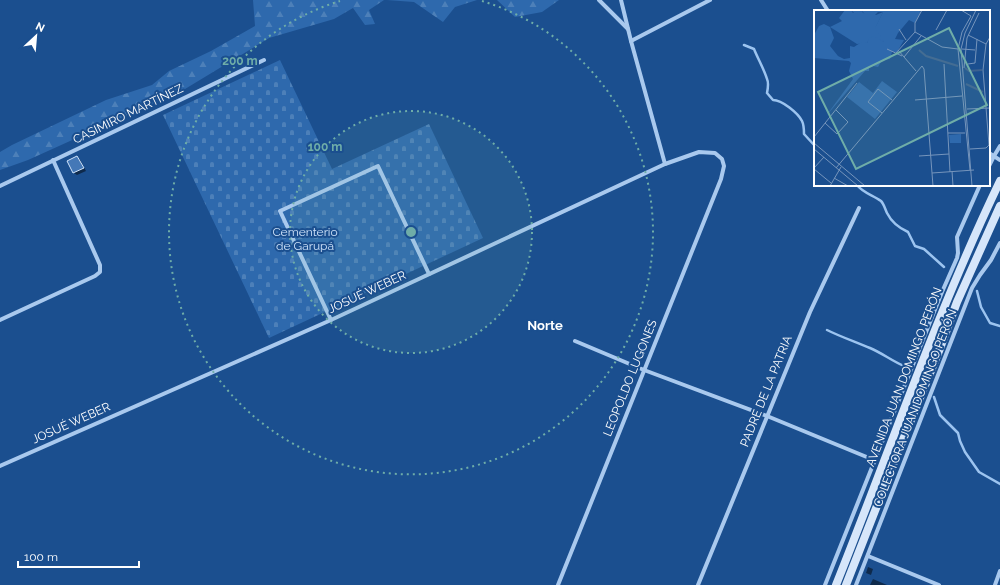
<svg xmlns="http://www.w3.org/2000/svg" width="1000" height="585" font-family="Raleway,sans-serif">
<defs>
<pattern id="forest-firs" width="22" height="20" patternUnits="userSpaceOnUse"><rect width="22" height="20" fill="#2e69ad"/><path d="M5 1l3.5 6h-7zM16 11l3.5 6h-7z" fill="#4d80b9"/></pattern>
<pattern id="cemetery-stones" width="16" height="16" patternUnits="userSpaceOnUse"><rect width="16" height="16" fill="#2e69ad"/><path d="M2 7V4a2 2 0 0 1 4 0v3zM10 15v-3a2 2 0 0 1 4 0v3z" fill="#4d80b9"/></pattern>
</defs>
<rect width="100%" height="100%" fill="#1b4f8f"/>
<!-- forest -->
<g fill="url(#forest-firs)">
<path d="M253,0H384L369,10L375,24L365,25L353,8L334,19L269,38L185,89L28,160L0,170V152L12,145L106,100L152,85L169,71L211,51L255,26Z"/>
<path d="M387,0H477L455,7L443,22L414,2Z"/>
<path d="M497,0H559L542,12L515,17Z"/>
</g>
<!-- cemetery -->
<path fill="url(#cemetery-stones)" d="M280,60L332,169L429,124L483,238L269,338L163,115Z"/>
<!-- shadow -->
<g fill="#0007">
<path d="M77,157L80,160L86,171L77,175L74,173L68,162Z"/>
<path d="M868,567L873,569L871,575L866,573Z"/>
<path d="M873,579L887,585H870Z"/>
</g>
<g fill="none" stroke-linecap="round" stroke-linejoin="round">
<!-- stream -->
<g stroke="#9cc4f0" stroke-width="2.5">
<path d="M744,45L754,49C758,59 764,69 767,79C769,83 768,88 767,93L773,100C782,100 798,113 802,121C804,125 804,130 804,134L815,146"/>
<path d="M857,185C863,193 873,195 881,201C884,204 885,209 887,213C891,221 899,228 908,232L915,246L924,249L944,267"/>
<path d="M977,291L981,307L990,323L1000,326"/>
<path d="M827,330C841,337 856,342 870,348C882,353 892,361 904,366"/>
<path d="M934,397L940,415L958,433L960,441L965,452L979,472L1000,484"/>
</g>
</g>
<!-- building -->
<path fill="#4478b7" stroke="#cfe3fa" d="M77,156L84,168L73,173L67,161Z"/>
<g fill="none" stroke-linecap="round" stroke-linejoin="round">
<!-- street -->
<g stroke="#a9c9ee" stroke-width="4">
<path d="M599,0L628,29"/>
<path d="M621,0L631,41L665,164"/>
<path d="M821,0L828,11"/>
<path d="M631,41L710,0"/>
<path d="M989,153L1000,160"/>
<path d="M989,166L994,156L1000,146"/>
<path d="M0,186L264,60"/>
<path d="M0,320L95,276L100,272V265L53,160"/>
<path d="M331,320L280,211L378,166L429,274"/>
<path d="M575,341L644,370L767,416L874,460"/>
<path d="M0,466L331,320L665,164L699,152L715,153L722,159L724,166L721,179L558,585"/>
<path d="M868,556L939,585"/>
<path d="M698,585L810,312L859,208"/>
<path d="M825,585L942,292L957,258L958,253L957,237L980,185"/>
<path d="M856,585L972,288L980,275L991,260L1000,243"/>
<path d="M995,585L1000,571"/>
</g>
<!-- secondary -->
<g stroke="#d6e6fa" stroke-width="8">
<path d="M836,585C890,450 937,312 1000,181"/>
<path d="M846,585L898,452L939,351L957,302L1000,206"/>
</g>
</g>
<!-- distance rings -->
<circle cx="411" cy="232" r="121" fill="#6fada8" fill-opacity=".12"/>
<g fill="none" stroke="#6fada8" stroke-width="2" stroke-dasharray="2 4">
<circle cx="411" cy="232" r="121"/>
<path d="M482 1A242 242 0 1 1 340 1"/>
</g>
<g text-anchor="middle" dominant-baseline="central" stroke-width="4" stroke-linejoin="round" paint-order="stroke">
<!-- street labels -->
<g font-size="12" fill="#fff" stroke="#1b4f8f">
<text transform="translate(128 114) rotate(-26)">CASIMIRO MARTÍNEZ</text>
<text transform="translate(367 292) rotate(-25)">JOSUÉ WEBER</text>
<text transform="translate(904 377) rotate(-69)">AVENIDA JUAN DOMINGO PERÓN</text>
<text transform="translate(630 378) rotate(-68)">LEOPOLDO LUGONES</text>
<text transform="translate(766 391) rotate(-68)">PADRE DE LA PATRIA</text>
<text transform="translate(915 408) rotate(-69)">COLECTORA JUAN DOMINGO PERÓN</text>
<text transform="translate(71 423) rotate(-24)">JOSUÉ WEBER</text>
</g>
<!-- park labels -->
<g font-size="12" fill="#cfe3fa" stroke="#1b4f8f">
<text x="305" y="232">Cementerio<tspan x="305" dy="14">de Garupá</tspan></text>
</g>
<!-- neighbourhood labels -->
<g font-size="13" font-weight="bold" fill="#fff" stroke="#1b4f8f">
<text x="545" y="325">Norte</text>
</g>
</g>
<!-- overview -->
<g transform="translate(814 10)">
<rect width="176" height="176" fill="#1b4f8f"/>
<path d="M31,0H37L39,3L48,1L49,3L62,5L69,2L62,17L71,32L55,30L53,33L43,34L16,17L28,11L25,8Z" fill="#2e69ad"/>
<path d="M37,0H103L107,2L101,13L95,10L84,23L81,29L90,30L83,42H78L76,49L68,50L64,57L59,56L55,57V61H51L12,106L39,69L35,61L37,53L35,51L0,48V25L5,16L10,14L16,17L20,28L16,36L24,46L30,49L36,48V36L40,37L49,31L53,33L55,28L60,26L70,32L61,18L69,2H64L56,10L48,1L41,4Z" fill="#2e69ad"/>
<path d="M68,71L83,82L61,109L33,87L45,72L59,83Z" fill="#2e69ad"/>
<path d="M147,124V133H136L135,125Z" fill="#2e69ad"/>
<path fill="none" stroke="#3c6290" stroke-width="2" d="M105,40L112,46L144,56M151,58L155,61L168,60M152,74L169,82"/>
<path fill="none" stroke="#7695bc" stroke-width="1" d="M147,0L157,6L148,22L144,39L156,160M85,19L92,30M122,20L133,0M101,22L128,37L144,39M154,25L172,34M73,39L88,46M148,39L161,40M84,40L102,61M82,43L101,22V13L108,0M90,47L107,26M130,54L136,162M154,54L161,53L163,29M150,58L153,28L165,3M101,90L148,86M153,99L176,98M68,103L54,92L64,79L78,90M11,113L23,124L34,112L22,100M134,123H151M0,127L43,73M0,133L51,176M0,139L44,176M156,139L172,138L175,135L169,60L172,34L176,27M105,146L135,144M0,158L10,147M22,158L108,56L110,59L119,176M0,159L17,173M138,161L139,176M118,163L160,160M20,168L34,176M16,176L27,157M158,176L147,39L151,23L162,0"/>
<path fill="#6fada8" fill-opacity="0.15" stroke="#6fada8" stroke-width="2" d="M135,18L173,95L42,159L4,82Z"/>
<rect width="176" height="176" fill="none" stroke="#fff" stroke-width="2"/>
</g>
<circle cx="411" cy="232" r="6" fill="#6fada8" stroke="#1b4f8f" stroke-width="2"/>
<g font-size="12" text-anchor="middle" font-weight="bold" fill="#6fada8" stroke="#1b4f8f" stroke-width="4" stroke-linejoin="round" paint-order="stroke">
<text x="240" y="65">200 m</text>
<text x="325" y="151">100 m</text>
</g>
<!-- north arrow -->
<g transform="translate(36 36) rotate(26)" stroke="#1b4f8f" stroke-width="3" paint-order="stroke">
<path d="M0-3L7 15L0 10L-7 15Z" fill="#ffffff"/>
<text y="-6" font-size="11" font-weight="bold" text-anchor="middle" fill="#ffffff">N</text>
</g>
<!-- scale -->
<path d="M18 561v6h121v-6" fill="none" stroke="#ffffff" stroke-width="2"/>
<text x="24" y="561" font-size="12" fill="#ffffff" stroke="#1b4f8f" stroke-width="3" paint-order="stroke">100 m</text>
</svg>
